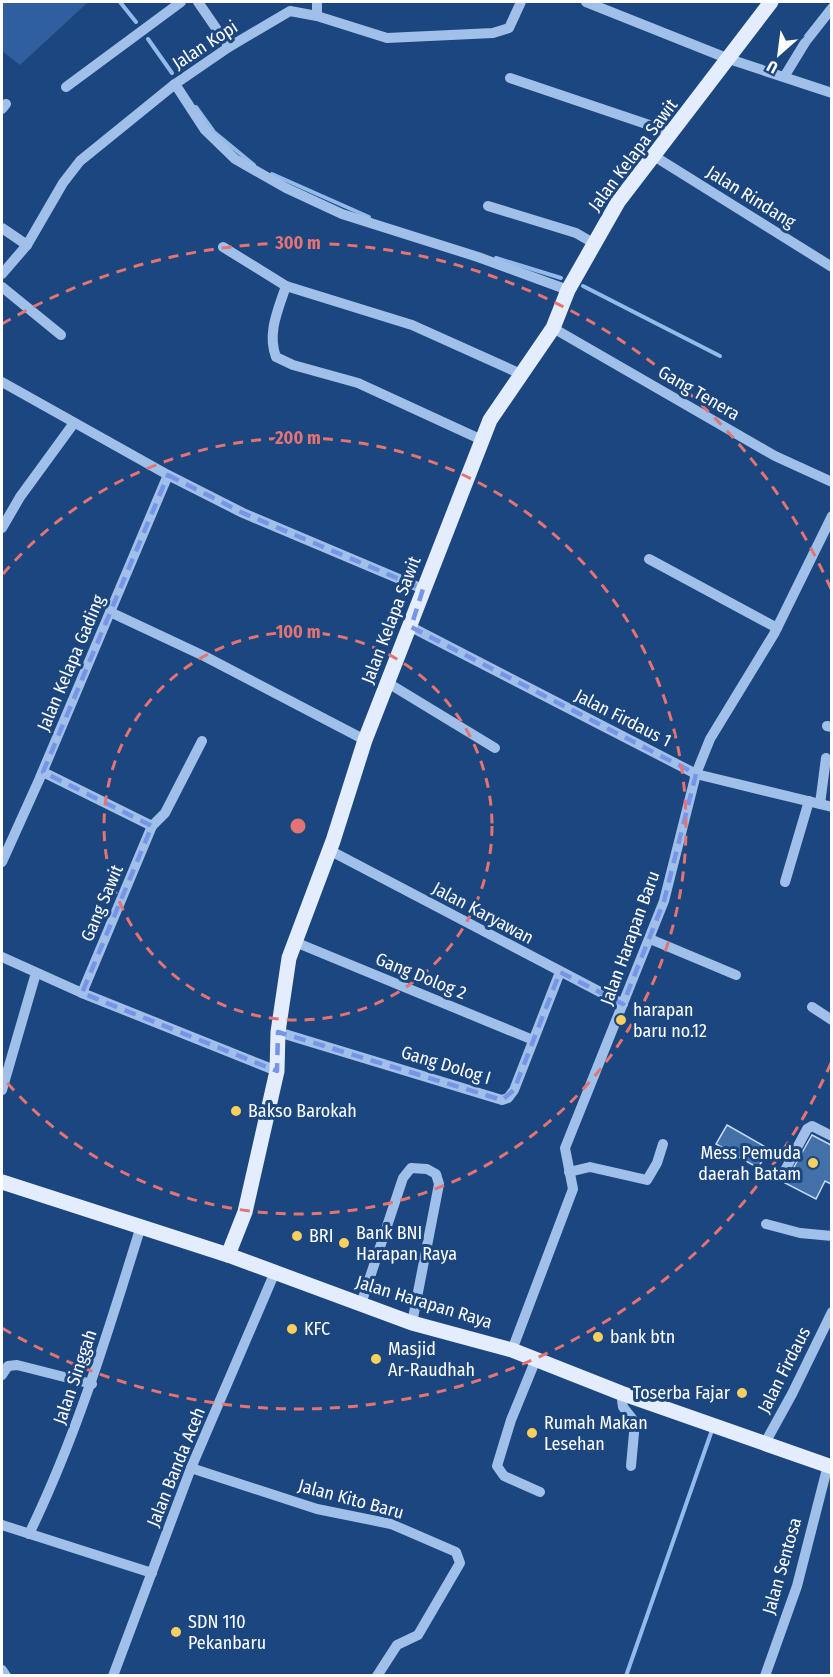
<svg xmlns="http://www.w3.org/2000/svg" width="833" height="1677" font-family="'Fira Sans Condensed',sans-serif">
<rect width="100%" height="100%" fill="#1c467f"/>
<!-- green -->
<path fill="#2f5f9e" d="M2,2H84L87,3L20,65L2,51Z"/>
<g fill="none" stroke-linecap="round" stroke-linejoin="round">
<!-- stream -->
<g stroke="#93baeb" stroke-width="4">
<path d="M120,2L136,22"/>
<path d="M148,39L172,73"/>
<path d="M196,107L214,132L254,165"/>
<path d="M272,174L369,217"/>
<path d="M496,258L561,278"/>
<path d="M583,286L720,356"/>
<path d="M626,1676L711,1433"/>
</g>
</g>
<!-- building -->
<g fill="#4470a9" stroke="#c4daf7" stroke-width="1.5">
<path d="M727,1125L769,1149L758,1168L716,1144Z"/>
<path d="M812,1135L831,1145V1184L825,1181L816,1199L785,1183Z"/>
</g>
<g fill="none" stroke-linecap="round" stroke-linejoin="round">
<!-- minor -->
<g stroke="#a0c0e9" stroke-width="10">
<path d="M198,2L229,47"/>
<path d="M586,2L729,59L832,93"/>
<path d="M317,16V2"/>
<path d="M784,77L806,41L832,8"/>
<path d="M510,78L673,133"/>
<path d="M175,84L205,130L235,159L286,188L342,214L478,257L568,290"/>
<path d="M66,87L181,2"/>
<path d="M2,109L6,104"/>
<path d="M654,156L832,267"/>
<path d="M488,206L576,233L595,244"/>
<path d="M2,228L27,245"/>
<path d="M223,247L286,286L412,325L521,374"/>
<path d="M2,274L27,245L63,183L80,161L175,84L229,47L290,11L317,16L387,38L493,33L509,28L521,2"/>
<path d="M286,286C278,310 267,333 276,357L293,365L358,383L482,440"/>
<path d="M2,287L61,335"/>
<path d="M553,328L775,456L832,482"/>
<path d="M2,382L168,475L243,513L423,589"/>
<path d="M2,528L20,497L74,423"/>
<path d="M649,559L777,628"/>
<path d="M110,612L206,657L365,740"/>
<path d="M411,627L696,774L832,807"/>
<path d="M388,683L495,748"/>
<path d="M827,726L832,727"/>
<path d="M43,772L152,826"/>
<path d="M820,804L826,758"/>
<path d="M329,850L623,1004"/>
<path d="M2,862L39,780L168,475"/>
<path d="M785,882L809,801"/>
<path d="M650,939L736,975"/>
<path d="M295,942L533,1040"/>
<path d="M2,957L82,993L277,1071"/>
<path d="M82,993L152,826L165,813L202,741"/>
<path d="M812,1007L832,1020"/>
<path d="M278,1032L502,1100L508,1098L514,1090L560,972"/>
<path d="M2,1090L36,973"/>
<path d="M569,1172L590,1167L647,1180L657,1163L663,1144"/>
<path d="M783,1174L807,1129L812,1126L832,1136"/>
<path d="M766,1224L800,1233L832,1236"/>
<path d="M361,1304L403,1178L411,1168L427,1169L436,1174L439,1184L412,1323"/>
<path d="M512,1350L573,1189L565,1148L664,901L696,774L710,739L774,634L832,516"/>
<path d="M536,1359L511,1420L497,1466L504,1476L540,1492"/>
<path d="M2,1375L8,1366L17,1365L92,1384"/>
<path d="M621,1393L623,1407L635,1422L631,1466"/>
<path d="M765,1443L792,1394L832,1312"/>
<path d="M191,1468L317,1509L391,1524L456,1552L460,1563L418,1635L397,1645L377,1676"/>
<path d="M2,1525L152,1573"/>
<path d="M29,1534C77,1435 108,1332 141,1226"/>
<path d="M2,1670L6,1676"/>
<path d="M113,1676L191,1468L275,1272"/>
<path d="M765,1676L797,1586L828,1465"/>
</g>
<!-- major -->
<g stroke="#e3edfe" stroke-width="15">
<path d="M2,1182L228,1255L412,1323L512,1350L621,1393L832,1467"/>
<path d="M228,1255L245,1212L277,1071L278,1032L289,958L333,841L365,740L490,420L553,328L568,290L618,202L771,2"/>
</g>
</g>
<!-- marked area -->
<path fill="none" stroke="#7795e8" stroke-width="4.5" stroke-dasharray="12 8" stroke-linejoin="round" d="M168,475L243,513L423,589L411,627L696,774L664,901L623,1004L560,972L514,1090L502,1100L278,1032L277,1071L82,993L152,826L43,772Z"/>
<!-- distance rings -->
<g fill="none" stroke="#e47373" stroke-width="3" stroke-dasharray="10 8">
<circle cx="298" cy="826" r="194"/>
<path d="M3 574A388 388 0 1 1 3 1078"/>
<path d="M831 1063A583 583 0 0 1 2 1328M2 324A583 583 0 0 1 831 589"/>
</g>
<!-- markers -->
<g fill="#f9cf5d" stroke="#1c467f" stroke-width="2">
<circle cx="621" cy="1020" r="6"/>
<circle cx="236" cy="1111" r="6"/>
<circle cx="813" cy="1163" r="6"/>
<circle cx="297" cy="1236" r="6"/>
<circle cx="344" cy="1243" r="6"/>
<circle cx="292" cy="1329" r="6"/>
<circle cx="598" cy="1337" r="6"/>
<circle cx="376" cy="1359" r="6"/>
<circle cx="742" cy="1393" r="6"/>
<circle cx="532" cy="1433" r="6"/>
<circle cx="176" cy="1632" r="6"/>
</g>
<g text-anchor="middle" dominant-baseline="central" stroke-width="6" stroke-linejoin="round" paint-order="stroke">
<!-- street labels -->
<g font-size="18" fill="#fff" stroke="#1c467f">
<text transform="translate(205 45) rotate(-33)">Jalan Kopi</text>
<text transform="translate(633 155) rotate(-53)">Jalan Kelapa Sawit</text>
<text transform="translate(751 197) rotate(32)">Jalan Rindang</text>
<text transform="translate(699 393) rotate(30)">Gang Tenera</text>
<text transform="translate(391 620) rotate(-69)">Jalan Kelapa Sawit</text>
<text transform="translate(71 663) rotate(-67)">Jalan Kelapa Gading</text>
<text transform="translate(623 718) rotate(27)">Jalan Firdaus 1</text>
<text transform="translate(102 903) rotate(-67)">Gang Sawit</text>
<text transform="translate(483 913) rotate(28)">Jalan Karyawan</text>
<text transform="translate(630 938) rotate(-70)">Jalan Harapan Baru</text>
<text transform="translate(421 976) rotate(22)">Gang Dolog 2</text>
<text transform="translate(446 1065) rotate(17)">Gang Dolog I</text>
<text transform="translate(424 1302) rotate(17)">Jalan Harapan Raya</text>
<text transform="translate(784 1370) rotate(-63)">Jalan Firdaus</text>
<text transform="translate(75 1377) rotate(-71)">Jalan Singgah</text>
<text transform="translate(176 1467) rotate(-68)">Jalan Banda Aceh</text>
<text transform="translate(351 1499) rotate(15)">Jalan Kito Baru</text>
<text transform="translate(782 1566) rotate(-74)">Jalan Sentosa</text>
</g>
<!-- poi labels -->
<g font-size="18" fill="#fff" stroke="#1c467f" text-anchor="start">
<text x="633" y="1010">harapan<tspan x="633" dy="21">baru no.12</tspan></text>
<text x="248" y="1111">Bakso Barokah</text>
<text x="801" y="1153" text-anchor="end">Mess Pemuda<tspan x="801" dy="21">daerah Batam</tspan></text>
<text x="356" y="1233">Bank BNI<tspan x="356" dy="21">Harapan Raya</tspan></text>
<text x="309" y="1236">BRI</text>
<text x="304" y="1329">KFC</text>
<text x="610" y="1337">bank btn</text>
<text x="388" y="1349">Masjid<tspan x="388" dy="21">Ar-Raudhah</tspan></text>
<text x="730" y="1393" text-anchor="end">Toserba Fajar</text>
<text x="544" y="1423">Rumah Makan<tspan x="544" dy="21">Lesehan</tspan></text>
<text x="188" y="1622">SDN 110<tspan x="188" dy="21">Pekanbaru</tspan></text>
</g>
</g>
<circle cx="298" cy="826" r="9" fill="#e47373" stroke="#1c467f" stroke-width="3"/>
<g font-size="18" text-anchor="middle" font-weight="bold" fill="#e47373" stroke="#1c467f" stroke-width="6" stroke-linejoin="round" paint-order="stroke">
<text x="298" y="249">300 m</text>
<text x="298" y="444">200 m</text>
<text x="298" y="638">100 m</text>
</g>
<!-- border -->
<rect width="833" height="1677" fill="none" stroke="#ffffff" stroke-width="6"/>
<!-- north arrow -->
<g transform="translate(779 54) rotate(208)" stroke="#1c467f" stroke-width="4.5" paint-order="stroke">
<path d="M0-4.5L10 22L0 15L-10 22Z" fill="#ffffff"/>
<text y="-9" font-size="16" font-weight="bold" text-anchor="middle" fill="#ffffff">U</text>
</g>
</svg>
